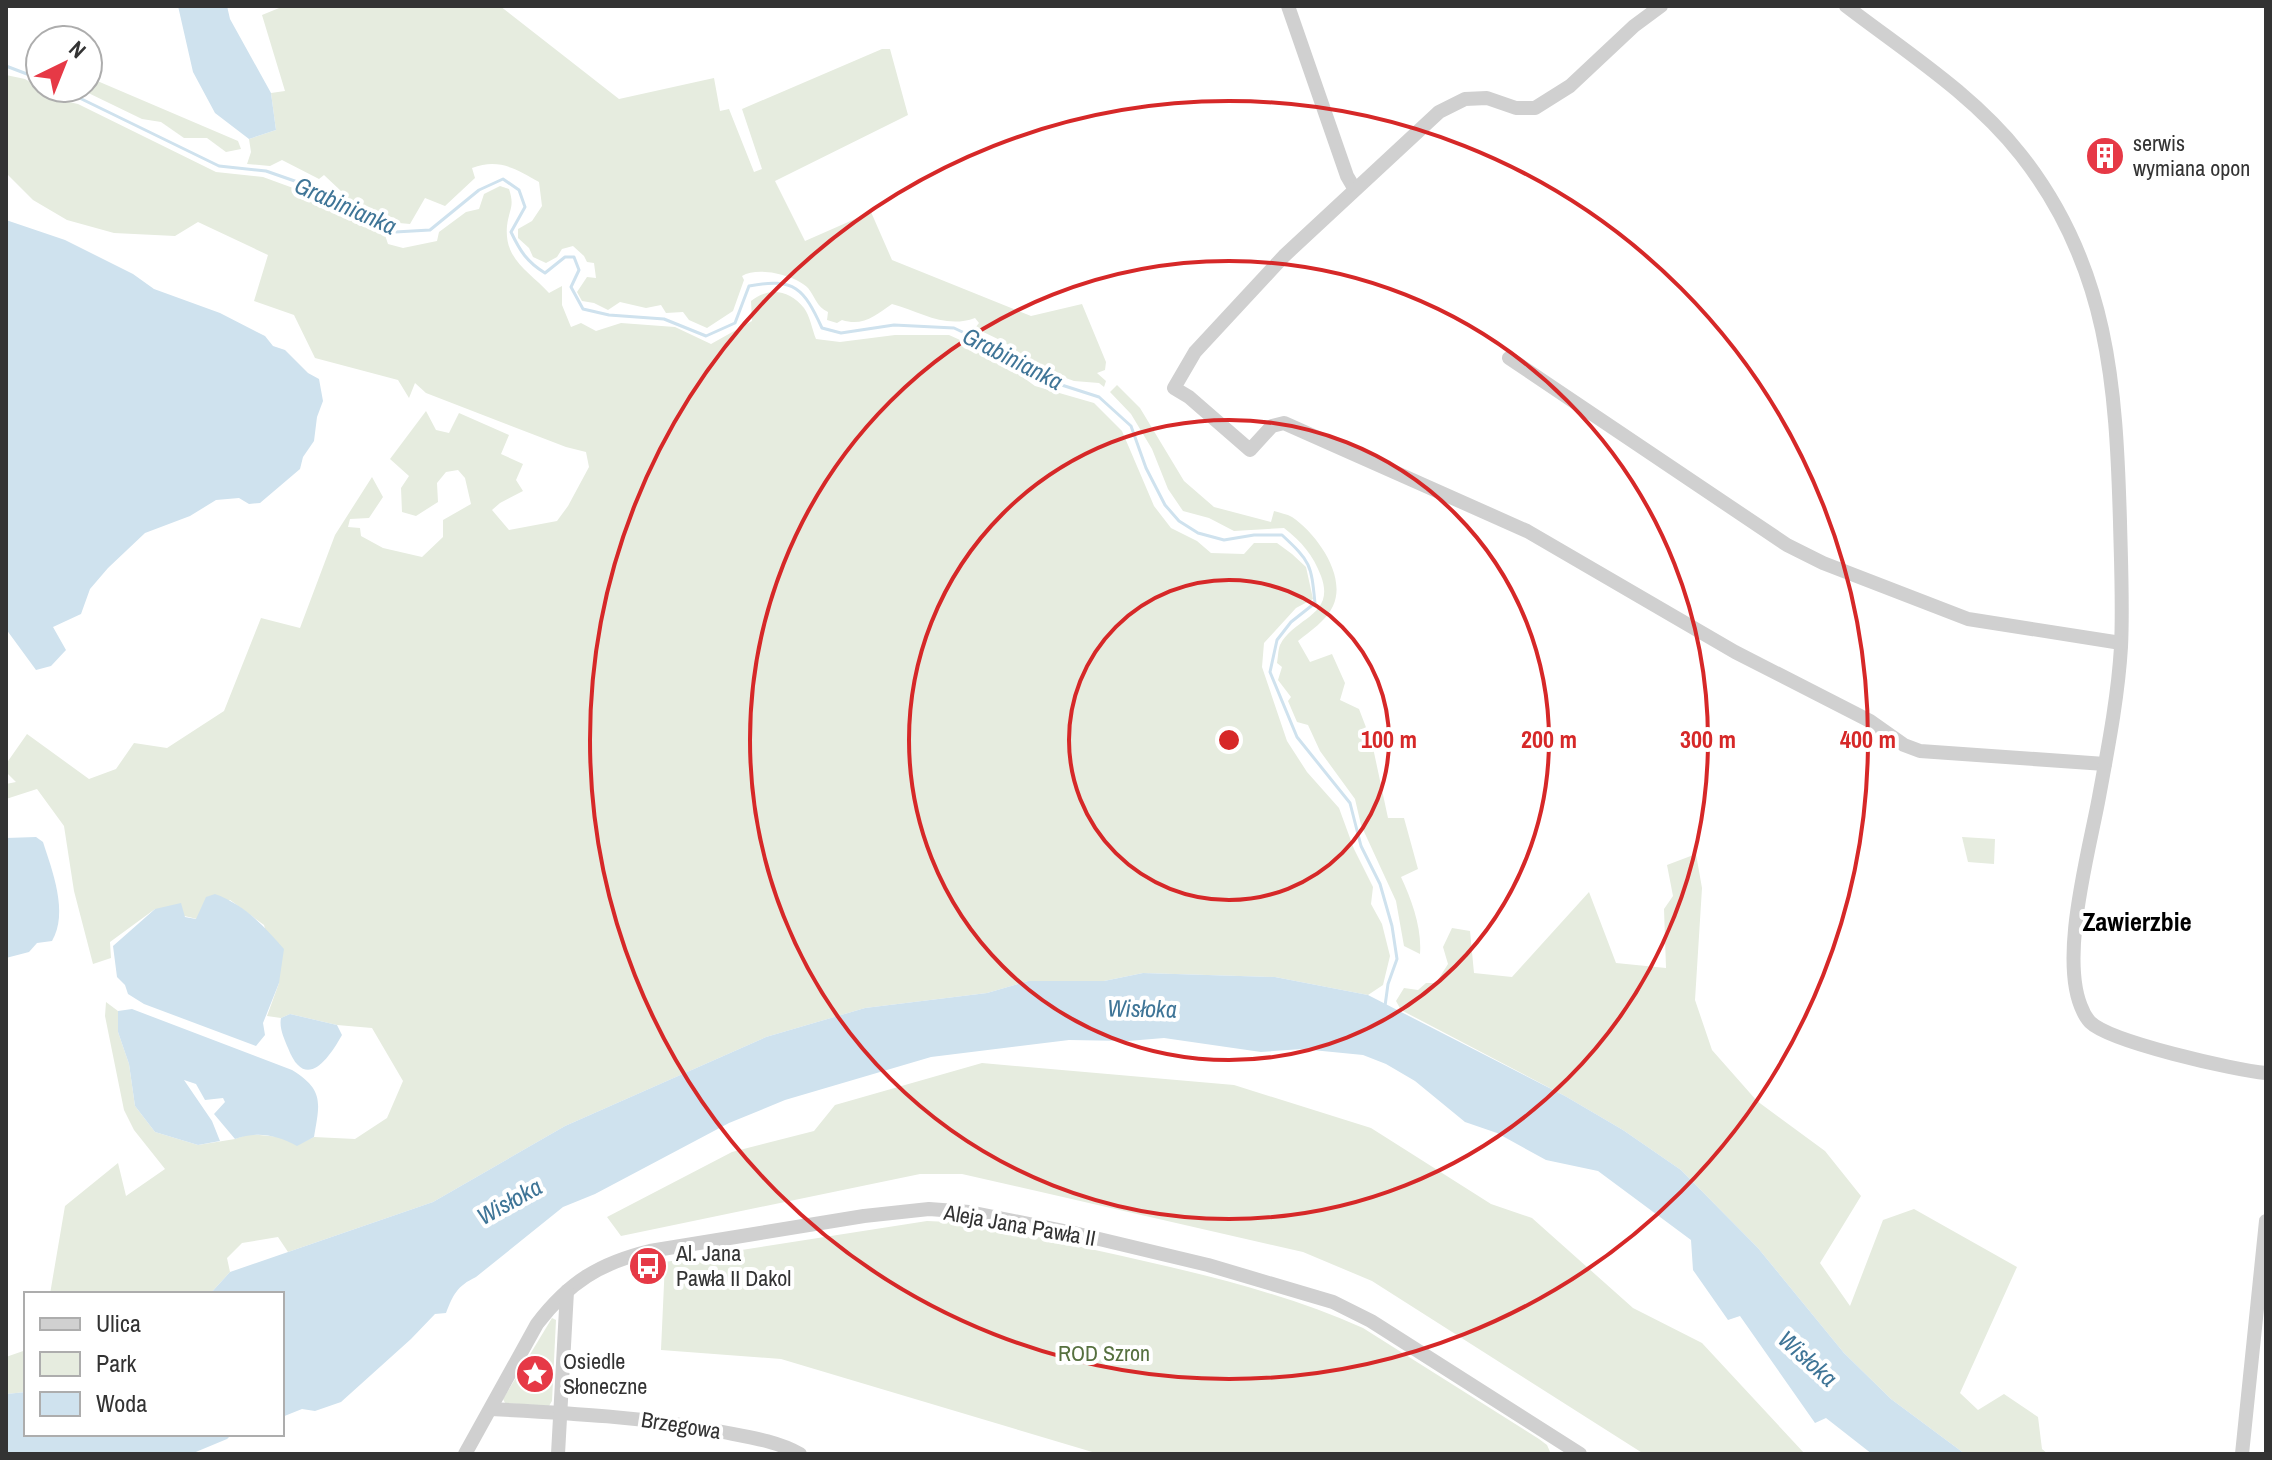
<svg xmlns="http://www.w3.org/2000/svg" width="2272" height="1460" font-family="'Archivo Narrow',sans-serif">
<rect width="100%" height="100%" fill="#fff"/>
<!-- green -->
<g fill="#e6ecdf">
<path d="M284,6H500L619,99L714,78L720,111L729,109L754,172L762,169L742,109L882,49H890L908,115L775,181L805,241L871,212L892,260L1031,316L1082,304L1106,362L1105,370L1097,373L1106,381L1104,387L1099,383L1074,381L1044,370L1004,342L975,328L979,323L975,318C945,329 921,312 892,304C876,315 863,327 842,320L837,323L827,320L828,312C816,306 816,298 808,288C795,275 758,266 742,276L744,280L733,311L707,328L689,320L683,312L666,313L661,305L646,308L620,302L608,310L594,303L582,301L577,292L587,277L596,278L594,263L587,262L584,256L573,246L562,249L557,257L546,263L533,257L529,248L518,238V229L532,221L542,206L539,182C516,169 499,158 472,168L475,178L445,206L425,198L410,224L388,222L376,212L359,208L324,175L319,179L282,160L270,166L247,164L251,152L249,139L276,130L271,93L285,91L262,15Z"/>
<path d="M6,75L25,79L60,100L78,104L216,172L263,177L304,192L385,235L388,244L403,248L437,241L439,232L466,212L479,209L484,194L500,186L509,189C515,207 509,209 507,226C504,260 529,271 549,293L562,286V305L571,327L581,323L596,331L621,323L675,327L711,344L752,321L751,301C768,287 789,289 804,308C810,316 812,329 816,339L840,342L895,335H949L989,353L1035,386L1094,403L1122,431L1154,506L1171,528L1197,541L1211,553L1244,554L1254,543H1277L1292,554L1306,567L1313,599L1296,608L1264,643L1262,667L1287,741L1307,772L1339,808L1354,849L1373,887L1371,904L1382,924L1390,956L1383,985L1368,995L1275,977L1143,973L1104,981H1028L987,993L865,1008L766,1037L565,1126L433,1202L288,1252L278,1237L242,1243L227,1258L230,1272L210,1294H50L65,1206L118,1163L126,1196L165,1169L134,1130L124,1110L105,1016L106,1002L118,1011V1032L129,1064L135,1106L155,1132L198,1145L235,1139L249,1134L280,1137L297,1145L314,1137L355,1139L387,1118L403,1081L372,1028L337,1025L290,1014L281,1018L267,1016L279,983L264,925L230,900L197,919L155,909L110,942L111,958L93,964L74,891L64,826L37,789L6,799V784L16,782L6,772V764L27,734L89,779L116,769L134,743L167,748L224,711L261,618L300,628L335,535L372,477L383,497L369,518L350,519L348,527L360,528L361,536L383,548L422,557L443,537V520L471,504L465,478L458,470L446,472L437,483L438,502L416,516L402,512L401,488L409,476L390,459L426,411L436,430L449,433L459,413L509,435L501,454L523,464L516,480L523,491L500,503L492,510L509,530L557,521L568,506L589,467L586,452L566,447L426,393L415,383L409,398L398,380L315,358L294,315L254,301L268,255L198,222L175,236L114,233L67,220L33,200L6,173Z"/>
<path d="M88,77L238,141L241,149L226,152L207,138H184L161,122L142,119L78,88H88Z"/>
<path d="M1117,385L1140,408L1184,481L1214,507L1271,522L1274,511C1280,513 1287,514 1292,517C1317,534 1347,576 1333,606C1326,621 1310,631 1298,641L1310,662L1332,654L1345,683L1340,700L1359,709L1372,743L1388,818H1404L1418,869L1401,877C1412,901 1422,928 1420,954L1404,946L1396,901L1361,825L1355,799L1320,751L1308,725L1297,722L1288,701L1291,697L1278,680L1282,667L1277,663C1278,658 1278,650 1280,645C1294,617 1336,616 1321,576C1313,555 1302,542 1284,528L1234,531L1209,518L1183,511L1168,489L1152,449L1131,414L1110,392Z"/>
<path d="M1962,837L1995,839L1994,864L1968,862Z"/>
<path d="M1696,854L1702,888L1695,1000L1712,1050L1757,1101L1825,1151L1861,1196L1820,1263L1850,1306L1883,1220L1914,1209L2017,1267L1960,1393L1978,1410L2004,1394L2038,1417L2042,1449L2048,1454H1965L1891,1399L1844,1353L1758,1248L1681,1170L1623,1130L1565,1096L1401,1010L1396,1001L1404,988L1418,990L1426,983H1436L1448,964L1443,947L1452,928L1470,931L1474,973L1512,977L1589,892L1616,963L1666,968L1664,909L1673,896L1667,865Z"/>
<path d="M982,1063L1234,1085L1371,1128L1491,1204L1532,1218L1633,1308L1702,1343L1805,1454H1644L1372,1281L1303,1252L962,1174H920L621,1236L607,1217L732,1152L814,1131L835,1105Z"/>
<path d="M927,1221C983,1222 1040,1238 1095,1250C1185,1270 1278,1290 1363,1328L1539,1439L1547,1445L1551,1454H1099L781,1359L661,1350L665,1262Z"/>
<path d="M552,1318L556,1320L552,1401L549,1406L505,1403L503,1399Z"/>
<path d="M26,1350V1392L6,1394V1357Z"/>
</g>
<!-- water -->
<g fill="#cfe2ee">
<path d="M178,6H227L230,19L271,93L276,130L249,139L215,113L193,72Z"/>
<path d="M6,220L65,240L133,274L154,289L220,313L265,336L273,346L285,350L308,373L319,379L323,401L317,417L314,441L303,457L300,469L260,503L249,504L239,498L216,500L190,516L145,533L108,568L90,589L81,614L53,627L66,650L51,666L36,670L6,629Z"/>
<path d="M36,837L43,842C52,870 69,913 52,941L37,943L29,952L6,958V838Z"/>
<path d="M215,894C245,905 264,926 284,949L279,983L263,1023L265,1035L256,1046L144,1004L128,994L125,985L117,977L113,946L155,909L181,903L185,917L196,919L206,897Z"/>
<path d="M1143,973L1275,977L1368,995L1565,1096L1623,1130L1681,1170L1758,1248L1844,1353L1891,1399L1965,1454H1872L1826,1418L1815,1423L1740,1316L1728,1320L1693,1270L1691,1240L1598,1171L1546,1160L1497,1133L1465,1122L1415,1081L1386,1064L1363,1055L1302,1049L1261,1052L1164,1038L1128,1041L1069,1040L931,1057L785,1100L729,1123L595,1194L563,1207L476,1277C457,1286 453,1295 446,1313L435,1314L411,1339L341,1402L315,1411L302,1409L282,1417V1294H210L230,1272L433,1202L565,1126L766,1037L865,1008L987,993L1028,981H1104Z"/>
<path d="M132,1009L292,1070C324,1090 320,1102 314,1137L297,1146C277,1135 257,1131 235,1139L214,1114L225,1102L223,1098L205,1100L196,1084L184,1080L212,1121L220,1141L198,1145L155,1132L135,1106L129,1064L118,1032V1011Z"/>
<path d="M290,1014L337,1025L342,1035C328,1060 305,1092 288,1048C284,1038 279,1028 281,1018Z"/>
<path d="M26,1392V1434H232L227,1439L191,1454H6V1394Z"/>
</g>
<g fill="none" stroke-linecap="round" stroke-linejoin="round">
<!-- stream -->
<g stroke="#cfe2ee" stroke-width="3">
<path d="M6,66L40,79"/>
<path d="M59,88L219,166L266,171L309,186L395,232L430,230L479,190L503,179L519,190L525,207L511,232C520,251 527,262 545,273L565,257H574L579,270L571,287L583,309L609,315L664,319L706,336L735,323L749,286C795,277 804,289 822,328L841,333L894,325L954,328L994,347L1043,379L1099,397L1131,426L1146,468L1165,505L1179,521L1198,533L1224,540L1254,535H1282C1311,562 1311,564 1315,603L1291,622L1277,640L1270,672L1297,737L1350,803L1361,846L1380,884L1392,926L1397,959L1388,984L1385,1006"/>
</g>
<!-- minor -->
<g stroke="#d0d0d0" stroke-width="14">
<path d="M1288,6L1347,176L1354,188"/>
<path d="M1661,6L1634,26L1570,86L1535,108H1516L1487,98L1465,99L1439,112L1284,256L1195,352L1174,388L1189,397L1250,450L1272,426L1284,423L1527,531L1735,652L1870,721L1904,745L1920,751L2105,764"/>
<path d="M1846,6C1906,52 1973,94 2021,155C2109,267 2116,386 2120,522C2121,564 2123,606 2121,647C2118,697 2108,748 2099,797C2089,852 2058,961 2083,1011C2084,1014 2088,1020 2090,1022C2110,1042 2234,1070 2266,1073"/>
<path d="M1509,358L1787,545L1823,563L1968,619L2121,643"/>
<path d="M491,1409C569,1413 646,1417 723,1432C749,1437 777,1441 800,1454"/>
<path d="M465,1454L537,1324C569,1282 600,1263 650,1251L864,1216L929,1209L969,1212L1074,1233L1208,1265L1333,1302L1371,1321L1580,1454"/>
<path d="M558,1454L567,1291"/>
<path d="M2242,1454L2266,1221"/>
</g>
</g>
<!-- distance rings -->
<g fill="none" stroke="#d62828" stroke-width="4">
<circle cx="1229" cy="740" r="160"/>
<circle cx="1229" cy="740" r="320"/>
<circle cx="1229" cy="740" r="479"/>
<circle cx="1229" cy="740" r="639"/>
</g>
<!-- icons -->
<defs>
<g id="building-disc" transform="scale(2)"><circle r="9.5" fill="#e63946" stroke="#fff"/><path d="M-4-6H4V6H1V3H-1V6H-4ZM-2.5-4.3h1.7v1.8h-1.7ZM.8-4.3h1.7v1.8H.8ZM-2.5-1h1.7V.8h-1.7ZM.8-1h1.7V.8H.8Z" fill="#fff"/></g>
<g id="bus-disc" transform="scale(2)"><circle r="9.5" fill="#e63946" stroke="#fff"/><path d="M-5-6H5V4H4V6H2V4H-2V6H-4V4H-5ZM-3.5-4V0h7V-4ZM-3.5 1.2v1.5H-2V1.2ZM2 1.2v1.5H3.5V1.2Z" fill="#fff"/></g>
<g id="sight-disc" transform="scale(2)"><circle r="9.5" fill="#e63946" stroke="#fff"/><path d="M0-6L1.8-2.2L6-1.7L2.9 1.2L3.7 5.4L0 3.3L-3.7 5.4L-2.9 1.2L-6-1.7L-1.8-2.2Z" fill="#fff"/></g>
</defs>
<g fill-rule="evenodd">
<use href="#building-disc" x="2105" y="156"/>
<use href="#bus-disc" x="648" y="1266"/>
<use href="#sight-disc" x="535" y="1374"/>
</g>
<g text-anchor="middle" dominant-baseline="central" stroke-width="8" stroke-linejoin="round" paint-order="stroke">
<!-- poi labels -->
<g font-size="22" fill="#333" stroke="#fff" text-anchor="start">
<text x="2133" y="143">serwis<tspan x="2133" dy="25">wymiana opon</tspan></text>
<text x="676" y="1253">Al. Jana<tspan x="676" dy="25">Pawła II Dakol</tspan></text>
<text x="563" y="1361">Osiedle<tspan x="563" dy="25">Słoneczne</tspan></text>
</g>
<!-- street labels -->
<g font-size="22" fill="#333" stroke="#fff">
<text transform="translate(1020 1225) rotate(10)">Aleja Jana Pawła II</text>
<text transform="translate(681 1425) rotate(9)">Brzegowa</text>
</g>
<!-- park labels -->
<g font-size="22" fill="#56703f" stroke="#fff">
<text x="1104" y="1353">ROD Szron</text>
</g>
<!-- water labels -->
<g font-size="24" font-style="italic" fill="#3f7597" stroke="#fff">
<text transform="translate(346 205) rotate(24)">Grabinianka</text>
<text transform="translate(1013 358) rotate(27)">Grabinianka</text>
<text transform="translate(1142 1008) rotate(1)">Wisłoka</text>
<text transform="translate(509 1201) rotate(-29)">Wisłoka</text>
<text transform="translate(1808 1358) rotate(42)">Wisłoka</text>
</g>
<!-- quarter labels -->
<g font-size="26" font-weight="bold" fill="#000" stroke="#fff">
<text x="2137" y="921">Zawierzbie</text>
</g>
</g>
<circle cx="1229" cy="740" r="12" fill="#d62828" stroke="#fff" stroke-width="4"/>
<g font-size="24" text-anchor="middle" font-weight="bold" fill="#d62828" stroke="#fff" stroke-width="8" stroke-linejoin="round" paint-order="stroke">
<text x="1389" y="748">100 m</text>
<text x="1549" y="748">200 m</text>
<text x="1708" y="748">300 m</text>
<text x="1868" y="748">400 m</text>
</g>
<!-- border -->
<rect width="2272" height="1460" fill="none" stroke="#333333" stroke-width="16"/>
<!-- legend -->
<rect x="24" y="1292" width="260" height="144" fill="#ffffff" stroke="#adadad" stroke-width="2"/>
<rect x="40" y="1318" width="40" height="12" fill="#d0d0d0" stroke="#adadad" stroke-width="2"/>
<text x="96" y="1332" font-size="24" fill="#333333">Ulica</text>
<rect x="40" y="1352" width="40" height="24" fill="#e6ecdf" stroke="#adadad" stroke-width="2"/>
<text x="96" y="1372" font-size="24" fill="#333333">Park</text>
<rect x="40" y="1392" width="40" height="24" fill="#cfe2ee" stroke="#adadad" stroke-width="2"/>
<text x="96" y="1412" font-size="24" fill="#333333">Woda</text>
<!-- north arrow -->
<g transform="translate(64 64) rotate(43)"><circle r="38" fill="#ffffff" stroke="#adadad" stroke-width="2"/>
<path d="M0-6L14 30L0 20L-14 30Z" fill="#e63946"/>
<text y="-12" font-size="22" font-weight="bold" text-anchor="middle" fill="#333333">N</text>
</g>
</svg>
